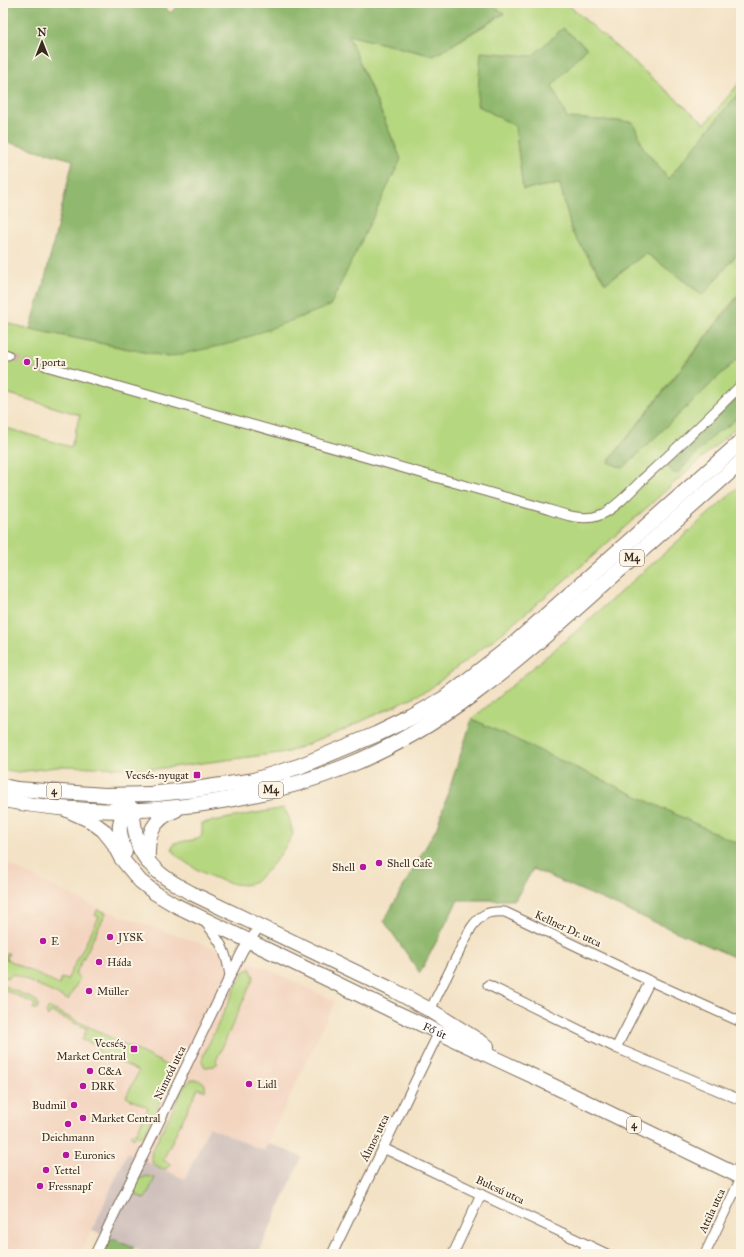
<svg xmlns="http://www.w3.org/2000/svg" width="744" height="1257" font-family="'IM FELL Great Primer',serif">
<rect width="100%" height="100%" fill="#fcf5e5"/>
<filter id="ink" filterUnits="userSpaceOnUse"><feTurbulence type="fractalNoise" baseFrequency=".025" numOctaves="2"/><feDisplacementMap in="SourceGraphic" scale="8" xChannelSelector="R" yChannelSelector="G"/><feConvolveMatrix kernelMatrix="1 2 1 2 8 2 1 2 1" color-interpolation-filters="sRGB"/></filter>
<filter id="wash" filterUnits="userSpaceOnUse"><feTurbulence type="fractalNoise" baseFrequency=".012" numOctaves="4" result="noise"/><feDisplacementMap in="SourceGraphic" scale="16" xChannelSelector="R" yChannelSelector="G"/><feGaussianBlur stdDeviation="0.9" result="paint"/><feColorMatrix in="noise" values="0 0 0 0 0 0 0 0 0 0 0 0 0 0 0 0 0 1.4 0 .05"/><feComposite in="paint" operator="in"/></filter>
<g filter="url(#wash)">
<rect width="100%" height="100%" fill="#f3e2c5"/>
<!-- built -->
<path fill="#f3d4bf" d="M3,862L98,908L217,949L267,969L335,1001L264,1151L185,1179L127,1153L80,1254H3Z"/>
<!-- industrial -->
<path fill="#cfc0bb" d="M209,1127L264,1151L268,1143L302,1157L258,1254H147L92,1230L127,1153L185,1179Z"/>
<!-- green -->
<g fill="#b5d77f" stroke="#78804e">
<path d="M264,3H318L319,10L266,7Z"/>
<path d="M488,3H566L705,124L741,81V90L668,179L643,147L633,122L567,118L552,86L587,48L563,29L477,105L515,126L523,189L560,184L572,232L605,283L646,253L703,295L741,249V291L608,462L623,468L741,355V423L585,563L502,633L428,690L339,732L288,752L156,769L64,766L19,772L3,770V427L71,447L80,415L3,392V322L30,329L169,357L401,159L348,35L434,56L504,14Z"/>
<path d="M741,485V845L472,719L573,634Z"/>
<path d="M284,808L289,818L293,834C284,850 274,865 260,877C258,879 255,882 253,883C235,891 194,870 180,858C177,856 174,852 172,849L174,843L198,839L202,835V823Z"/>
<path d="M98,909L106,913L75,975L80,978L68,1000L14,974L6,978L3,976V960L7,953L9,954L6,959L59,985L62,978L67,980L99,917L95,915Z"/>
<path d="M250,968L254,977L216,1061L218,1063L214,1066L205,1067L203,1064V1056L239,980L243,973Z"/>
<path d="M3,985L37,1001L38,1005L37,1009H33L35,1004L3,989Z"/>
<path d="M50,1008L165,1064C171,1070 169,1073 166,1080L168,1084L145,1133L141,1137L138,1136L133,1138L130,1134L132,1132L136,1134L148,1108L126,1097L139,1071L97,1051L99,1046L82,1040L87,1029L51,1012L48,1017L46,1013L48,1009Z"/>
<path d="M191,1080C200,1079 207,1081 205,1091L198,1088L163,1160L171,1164L166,1169H160L153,1164L151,1156L152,1151L184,1087Z"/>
<path d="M147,1176L155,1178L145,1199L135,1194L133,1188L137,1180Z"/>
</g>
<!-- forest -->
<g fill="#90b86e" stroke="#667146">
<path d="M3,3H162L170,13L182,3H264L266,7L318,10V3H488L504,13L434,56L348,35L401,159L330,306L232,343L169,357L30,329L44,283L73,160L3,141Z"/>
<path d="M563,28L587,48L552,86L567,118L633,122L643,147L668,179L741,90V249L703,295L646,253L606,283L572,232L560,184L523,189L515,126L477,105L481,52L532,56Z"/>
<path d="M741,293V355L623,468L608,462Z"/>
<path d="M741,395V413L731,424L716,433L678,473H673C669,469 668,466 669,461Z"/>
<path d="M472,719L741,845V960L533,869L515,900H458L420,973L384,921L437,827Z"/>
<path d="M111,1238L134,1248L126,1254H103Z"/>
</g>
</g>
<g filter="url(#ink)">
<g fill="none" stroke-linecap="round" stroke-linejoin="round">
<!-- minor-tunnel -->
<path stroke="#cebda4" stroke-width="9" stroke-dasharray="9 4.5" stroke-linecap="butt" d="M8,355L46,366"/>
<!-- minor casing -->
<g stroke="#7b6a58" stroke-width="11">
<g id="minor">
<path d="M3,354L8,355"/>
<path d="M46,366L540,507C558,512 582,523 600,515C614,510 633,489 644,478C677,448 710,417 741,385"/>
<path d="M205,922C221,942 226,950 230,976"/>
<path d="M488,985L616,1048L741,1100"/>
<path d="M430,1010L471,928C481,914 487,911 505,912L650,981L741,1022"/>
<path d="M616,1048L650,981"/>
<path d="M383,1148L607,1254"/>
<path d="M95,1254L230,976L243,950L260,926"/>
<path d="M332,1254L439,1032"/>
<path d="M453,1254L481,1194"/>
<path d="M582,1254L587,1245"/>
<path d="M705,1254L741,1178"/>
</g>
</g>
<!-- primary casing -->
<g stroke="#7b6a58" stroke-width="16">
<g id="primary">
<path d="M3,786L17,789L105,795L153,794"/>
<path d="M105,795C137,802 130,807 136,835C137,839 137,843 139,847C150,870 169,881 191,893L393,990L430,1010L487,1046"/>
<path d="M3,800C66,812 130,814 193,805"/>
<path id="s1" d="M65,809L91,821L103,830L112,841L121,858L140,881L155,893L175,905L395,1012L537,1078L741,1177"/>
<path d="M125,852C118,831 117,823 128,803"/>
<path d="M148,862C147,837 150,820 176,810"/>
</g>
</g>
<!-- trunk casing -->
<g stroke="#7b6a58" stroke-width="17">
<g id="trunk">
<path d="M153,794L191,790L252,781L300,766L377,734L412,717L445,698L514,644L741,442"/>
<path d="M193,805C246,798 298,786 347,766C441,729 516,662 590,596C640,551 691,507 741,462"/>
</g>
</g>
<!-- minor -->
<use href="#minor" stroke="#fff" stroke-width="9"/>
<!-- primary -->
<use href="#primary" stroke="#fff" stroke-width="14"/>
<!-- trunk -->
<use href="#trunk" stroke="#fff" stroke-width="15"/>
</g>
</g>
<!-- markers -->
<g fill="#b5179e" stroke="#fcf5e5" stroke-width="1.5">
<circle cx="27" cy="362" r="4"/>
<rect x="193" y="771" width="8" height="8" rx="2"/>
<circle cx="379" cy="863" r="4"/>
<circle cx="363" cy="867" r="4"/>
<circle cx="110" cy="937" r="4"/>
<circle cx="43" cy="941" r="4"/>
<circle cx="99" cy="962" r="4"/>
<circle cx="89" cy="991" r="4"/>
<rect x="130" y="1045" width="8" height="8" rx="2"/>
<circle cx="90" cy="1071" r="4"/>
<circle cx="249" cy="1084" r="4"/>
<circle cx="83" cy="1086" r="4"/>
<circle cx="74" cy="1105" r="4"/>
<circle cx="83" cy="1118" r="4"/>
<circle cx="68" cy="1124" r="4"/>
<circle cx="66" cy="1155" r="4"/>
<circle cx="46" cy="1170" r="4"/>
<circle cx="40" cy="1186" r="4"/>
</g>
<g text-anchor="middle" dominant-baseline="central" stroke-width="4" stroke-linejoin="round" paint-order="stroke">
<!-- shield labels -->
<g fill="#fcf5e5" stroke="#75675a" stroke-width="1">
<rect x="620" y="550" width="24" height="16" rx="3"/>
<rect x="259" y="782" width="24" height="16" rx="3"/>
<rect x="47" y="783" width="14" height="16" rx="3"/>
<rect x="627" y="1117" width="14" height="16" rx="3"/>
</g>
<g font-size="10" font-weight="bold" fill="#3b2a1e">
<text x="632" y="558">M4</text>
<text x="271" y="790">M4</text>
<text x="54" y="791">4</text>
<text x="634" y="1125">4</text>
</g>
<!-- poi labels -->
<g font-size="11" fill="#3b2a1e" stroke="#fcf5e5" text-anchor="start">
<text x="35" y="362">J porta</text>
<text x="189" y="775" text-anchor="end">Vecsés-nyugat</text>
<text x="387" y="863">Shell Cafe</text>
<text x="355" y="867" text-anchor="end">Shell</text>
<text x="118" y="937">JYSK</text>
<text x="51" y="941">E</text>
<text x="107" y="962">Háda</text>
<text x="97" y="991">Müller</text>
<text x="126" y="1043" text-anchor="end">Vecsés,<tspan x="126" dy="13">Market Central</tspan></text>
<text x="98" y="1071">C&amp;A</text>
<text x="257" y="1084">Lidl</text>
<text x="91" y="1086">DRK</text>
<text x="66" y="1105" text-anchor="end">Budmil</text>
<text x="91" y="1118">Market Central</text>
<text x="68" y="1137" text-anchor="middle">Deichmann</text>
<text x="74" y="1155">Euronics</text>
<text x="54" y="1170">Yettel</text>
<text x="48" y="1186">Fressnapf</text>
</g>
<!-- street labels -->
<g font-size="11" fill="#3b2a1e" stroke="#fcf5e5">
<text transform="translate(568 929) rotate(25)">Kellner Dr. utca</text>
<text stroke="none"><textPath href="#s1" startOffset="438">Fő út</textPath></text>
<text transform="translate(170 1073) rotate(-64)">Nimród utca</text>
<text transform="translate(375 1138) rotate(-64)">Álmos utca</text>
<text transform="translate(500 1190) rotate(25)">Bulcsú utca</text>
<text transform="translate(712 1211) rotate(-65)">Attila utca</text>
</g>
</g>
<!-- margin -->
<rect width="744" height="1257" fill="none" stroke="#fcf5e5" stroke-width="16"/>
<!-- north arrow -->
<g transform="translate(42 42)" stroke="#fcf5e5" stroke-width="3" paint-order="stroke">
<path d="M0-3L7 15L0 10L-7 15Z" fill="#3b2a1e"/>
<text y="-6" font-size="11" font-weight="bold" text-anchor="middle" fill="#3b2a1e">N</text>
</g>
</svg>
